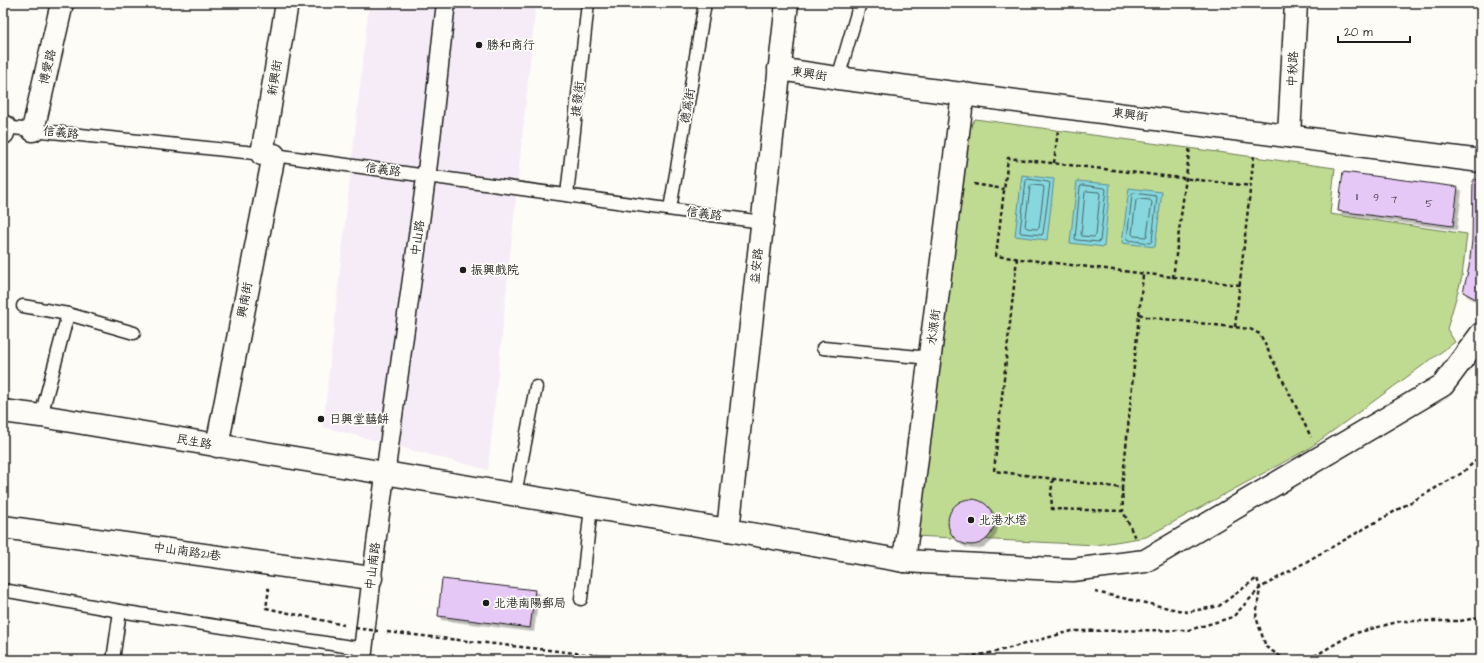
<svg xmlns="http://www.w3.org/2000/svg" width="1484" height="663" font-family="'Architects Daughter','LXGW WenKai TC',sans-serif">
<defs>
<filter id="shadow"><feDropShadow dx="3.5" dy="3.5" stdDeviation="0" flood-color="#0004"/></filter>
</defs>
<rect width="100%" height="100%" fill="#fdfcf7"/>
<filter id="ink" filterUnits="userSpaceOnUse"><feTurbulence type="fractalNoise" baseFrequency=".025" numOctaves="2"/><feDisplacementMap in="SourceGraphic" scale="8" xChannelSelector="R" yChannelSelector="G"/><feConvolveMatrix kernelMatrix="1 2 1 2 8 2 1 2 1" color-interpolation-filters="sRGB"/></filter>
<g filter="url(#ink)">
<!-- built -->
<path fill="#f6ecf7" d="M369,3H536L488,470L323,427Z"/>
<!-- green -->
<path fill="#bfda91" stroke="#6e7b56" d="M975,119L1335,168L1330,214L1467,234L1462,277L1447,329L1455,342L1308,449L1146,537L1097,545L914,536L968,130Z"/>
<!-- water -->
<g fill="#86d7de" stroke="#5c8c90">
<path d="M1022,175L1054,179L1047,240L1015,236Z"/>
<path d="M1077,181L1110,184L1104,247L1070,243Z"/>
<path d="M1129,188L1162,192L1155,247L1122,243Z"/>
</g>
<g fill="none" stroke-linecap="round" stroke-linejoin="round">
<!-- shore -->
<g stroke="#46676a" stroke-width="1">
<path d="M1028,179L1048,182L1050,183L1043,233L1042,235L1021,233L1020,231L1026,181Z"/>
<path d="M1032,185L1043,186L1044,188L1039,228L1037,229L1027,228L1025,226L1030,187Z"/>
<path d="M1083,185L1104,188L1106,189L1100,241L1099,242L1077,240L1075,239L1080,187Z"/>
<path d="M1087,191L1099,192L1100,194L1096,235L1094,237L1082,236L1081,234L1085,193Z"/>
<path d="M1134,193L1156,196L1157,197L1152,241L1150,243L1128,240L1127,239L1132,195Z"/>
<path d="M1138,199L1150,200L1152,202L1147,235L1146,237L1134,236L1132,234L1136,200Z"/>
</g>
</g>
<!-- building -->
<g fill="#e6c8f6" stroke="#1c1c1c" filter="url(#shadow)">
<path d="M1343,172L1458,187L1453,226L1338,211Z"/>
<path d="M1473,179L1481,180V302L1463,292L1469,267L1472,240Z"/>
<circle cx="971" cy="522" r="23"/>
<path d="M442,579L535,590L530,628L438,616Z"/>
</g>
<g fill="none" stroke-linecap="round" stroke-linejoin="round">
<!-- service casing -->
<g stroke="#1c1c1c" stroke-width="15">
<g id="service">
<path d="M838,78L860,3"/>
<path d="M3,127L274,155L762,222"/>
<path d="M567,195L588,3"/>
<path d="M670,209L705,3"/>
<path d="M23,306L68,314"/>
<path d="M823,348L930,358"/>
<path d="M41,416L68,314L134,333"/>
<path d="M515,494L536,387"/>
<path d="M3,590L120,611L364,649"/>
<path d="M581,599L591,507"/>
<path d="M113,660L120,611"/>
</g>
</g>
<!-- pedestrian casing -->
<g stroke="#1c1c1c" stroke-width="21">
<path id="pedestrian" d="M362,660C380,499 404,339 426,178C434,120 439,61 446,3"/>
</g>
<!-- minor casing -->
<g stroke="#1c1c1c" stroke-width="25">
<g id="minor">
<path d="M779,69L838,78L1481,161"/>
<path d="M33,130L62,3"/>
<path d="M3,133L5,127"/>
<path d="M1289,136L1296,3"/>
<path d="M262,154L287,3"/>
<path d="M3,411L41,416L728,530L904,561L1072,570L1145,561L1443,385L1481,334"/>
<path d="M217,446L274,155"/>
<path d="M3,527L371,578"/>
<path d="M728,530L787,3"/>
<path d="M904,561L963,93"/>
</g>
</g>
<!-- path -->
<g stroke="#1c1c1c" stroke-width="2.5" stroke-dasharray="4 3" stroke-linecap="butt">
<path d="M1054,163L1058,130"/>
<path d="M974,184L1004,189"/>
<path d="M1017,258L994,471L1122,488L1143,275"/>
<path d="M1173,278L1190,146"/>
<path d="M1240,285L996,256L1008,158L1251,186"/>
<path d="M1139,314L1147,317L1250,329L1260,334L1311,437"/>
<path d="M1235,327L1254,154"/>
<path d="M1053,479L1051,492L1052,509L1123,511L1135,538"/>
<path d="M1122,488L1123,511"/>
<path d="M267,589H269L266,608L344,625"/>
<path d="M1095,592L1187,612L1219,606L1257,578L1260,588L1256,617L1266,647L1286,660"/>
<path d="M387,632L638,660"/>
<path d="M953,660L995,652L1072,631L1189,630L1233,617L1260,588L1462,473L1481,456"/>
<path d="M1308,660L1352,634L1401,621H1460L1481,617"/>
</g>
<!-- service -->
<use href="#service" stroke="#fdfcf7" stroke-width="12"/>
<!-- pedestrian -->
<use href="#pedestrian" stroke="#fdfcf7" stroke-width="18"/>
<!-- minor -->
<use href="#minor" stroke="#fdfcf7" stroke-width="22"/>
<!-- path-bridge -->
<path stroke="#1c1c1c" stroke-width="2.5" stroke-dasharray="4 3" stroke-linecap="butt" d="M355,628L378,631"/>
</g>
</g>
<!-- markers -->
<g fill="#1c1c1c" stroke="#fdfcf7" stroke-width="1.5">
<circle cx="479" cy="45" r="4"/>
<circle cx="463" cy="270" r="4"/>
<circle cx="321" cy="419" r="4"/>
<circle cx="971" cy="520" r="4"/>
<circle cx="486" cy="603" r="4"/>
</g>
<g text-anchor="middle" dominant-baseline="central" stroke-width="3.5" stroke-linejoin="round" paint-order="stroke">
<!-- number labels -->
<g font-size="10" fill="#4e4752">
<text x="1357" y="197">11</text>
<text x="1376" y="198">9</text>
<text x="1394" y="200">7</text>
<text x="1429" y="204">5</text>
</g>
<!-- poi labels -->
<g font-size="12" fill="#1c1c1c" stroke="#fdfcf7" text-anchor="start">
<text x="487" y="45">勝和商行</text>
<text x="471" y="270">振興戲院</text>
<text x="329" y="419">日興堂囍餅</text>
<text x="979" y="520">北港水塔</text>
<text x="494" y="603">北港南陽郵局</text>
</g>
<!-- street labels -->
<g font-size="12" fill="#1c1c1c" stroke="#fdfcf7">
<text transform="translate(48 67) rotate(-77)">博愛路</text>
<text transform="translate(1293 69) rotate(-87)">中秋路</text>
<text transform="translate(809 74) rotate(9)">東興街</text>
<text transform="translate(275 78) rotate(-81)">新興街</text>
<text transform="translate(578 99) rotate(-84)">捷發街</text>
<text transform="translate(688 106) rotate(-80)">德為街</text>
<text transform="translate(1130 115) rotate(7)">東興街</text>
<text transform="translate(61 133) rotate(6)">信義路</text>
<text transform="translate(383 170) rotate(8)">信義路</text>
<text transform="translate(704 214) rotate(8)">信義路</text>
<text transform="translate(418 238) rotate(-82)">中山路</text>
<text transform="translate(757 266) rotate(-84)">益安路</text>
<text transform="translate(245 300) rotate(-79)">興南街</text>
<text transform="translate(934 327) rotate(-83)">水源街</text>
<text transform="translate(194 442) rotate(10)">民生路</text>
<text transform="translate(187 552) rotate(8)">中山南路21巷</text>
<text transform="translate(373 566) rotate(-83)">中山南路</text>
</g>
</g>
<!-- margin -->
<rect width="1484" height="663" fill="none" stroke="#fdfcf7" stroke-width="16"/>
<rect x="8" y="8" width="1468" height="647" fill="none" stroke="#1c1c1c" stroke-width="1.5" filter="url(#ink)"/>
<!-- scale -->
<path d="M1338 36v6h72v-6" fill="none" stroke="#1c1c1c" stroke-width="2"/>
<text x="1344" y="36" font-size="12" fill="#1c1c1c" stroke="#fdfcf7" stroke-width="3" paint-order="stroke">20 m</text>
</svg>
